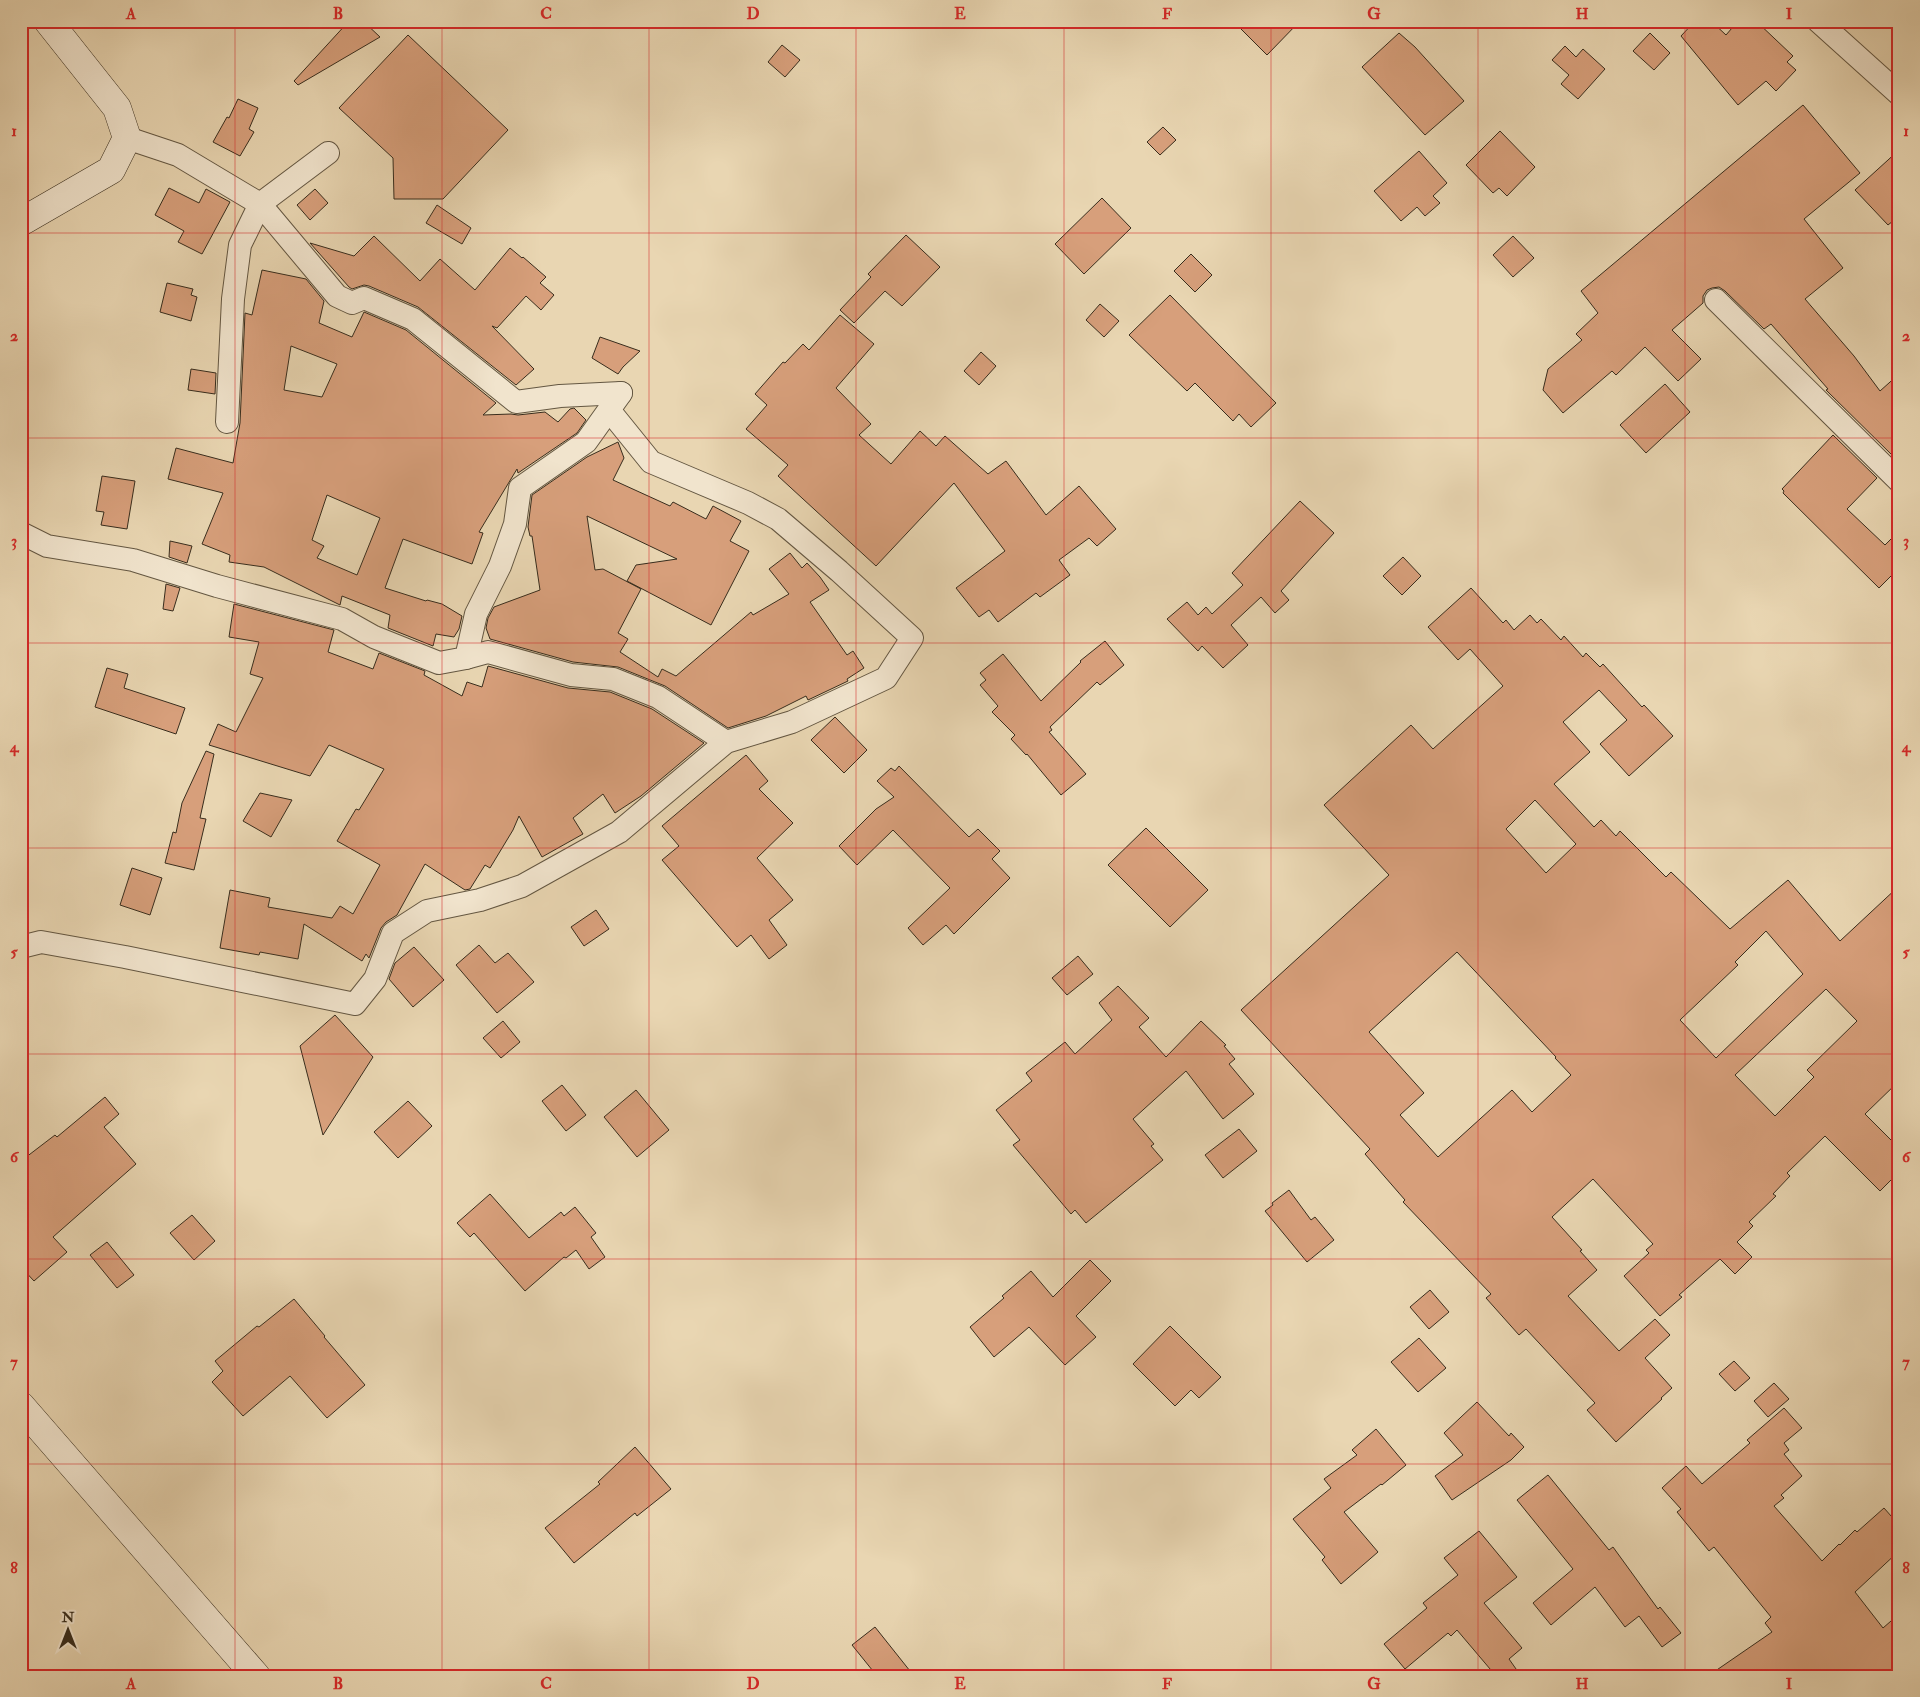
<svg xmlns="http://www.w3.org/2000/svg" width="1920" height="1697" font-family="'IM FELL Double Pica',serif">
<rect width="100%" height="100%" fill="#e9d6b2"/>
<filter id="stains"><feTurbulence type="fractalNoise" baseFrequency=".004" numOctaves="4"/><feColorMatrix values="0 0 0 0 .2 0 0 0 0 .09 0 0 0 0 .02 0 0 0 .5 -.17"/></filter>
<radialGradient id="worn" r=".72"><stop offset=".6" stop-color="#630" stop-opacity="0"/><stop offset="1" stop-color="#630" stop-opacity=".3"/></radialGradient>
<!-- building -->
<g fill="#d79f7b" stroke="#382d1d" fill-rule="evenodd">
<path d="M349,21H363L380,37L298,85L294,81Z"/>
<path d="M1233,21H1300L1267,55Z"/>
<path d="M1695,21H1711L1726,35L1738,21H1756L1793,56L1787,62L1796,70L1776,91L1766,81L1738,105L1681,36Z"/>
<path d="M1399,33L1415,47L1464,101L1425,135L1362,67Z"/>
<path d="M1650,33L1670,53L1654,70L1633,51Z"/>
<path d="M408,35L508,130L443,199H394L393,158L339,108Z"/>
<path d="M782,45L800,60L785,77L768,62Z"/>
<path d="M1565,46L1576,57L1583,49L1605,69L1578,99L1561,84L1569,75L1552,60Z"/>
<path d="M238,99L258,108L249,129L254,132L240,156L213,142L227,117L229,118Z"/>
<path d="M1803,105L1860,173L1804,219L1843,268L1805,299L1854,356L1880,391L1899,374V456L1896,459L1826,390L1828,389L1771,324L1764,329L1725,291L1719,287L1712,288L1707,290L1703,296V303L1672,330L1701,359L1678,381L1645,347L1616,375L1612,371L1563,413L1543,390L1548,369L1582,340L1576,334L1598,313L1581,291Z"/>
<path d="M1163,127L1176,140L1160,155L1147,142Z"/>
<path d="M1500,131L1535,167L1507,196L1499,188L1493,193L1466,165Z"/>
<path d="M1899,150V216L1888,225L1855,190Z"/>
<path d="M1419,151L1447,183L1433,196L1440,203L1425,216L1417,207L1401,221L1374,191Z"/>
<path d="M169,188L199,203L206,189L230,202L202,254L178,242L184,231L155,215Z"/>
<path d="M315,189L328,203L310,220L297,205Z"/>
<path d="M1102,198L1131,228L1084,274L1055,244Z"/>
<path d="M437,205L471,228L462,244L426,223Z"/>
<path d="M906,235L940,267L902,306L885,291L854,323L840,310L871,277L868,274Z"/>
<path d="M374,236L420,281L440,259L475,290L510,248L522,258L523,257L546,277L540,283L554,295L541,310L526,296L497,328L492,326L534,369L516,385L418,307L369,286L364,285L352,289L349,287L310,243L354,256Z"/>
<path d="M1513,236L1534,258L1513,277L1493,255Z"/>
<path d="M1191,254L1212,275L1195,292L1174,271Z"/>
<path d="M262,270L306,279L324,301L319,323L352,337L364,312L406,330L496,403L483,415L511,414L518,415L545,412L558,422L570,409L574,408L586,420L577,433L518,473L517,469L479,532L483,533L472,564L403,539L385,588L426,601L427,600L442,604L462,616L459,629L454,637L436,634L433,646L388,628L390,615L342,596L340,605L264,567L229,562L230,555L202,544L223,493L168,479L176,448L233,463L240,423L245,313L252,315ZM291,346L337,364L322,397L284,390ZM327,495L380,518L357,575L317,558L324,546L312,540Z"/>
<path d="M167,283L193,289L191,295L197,297L191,321L160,312Z"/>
<path d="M1170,295L1276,403L1251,427L1239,414L1233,421L1195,383L1187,391L1129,335Z"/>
<path d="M1100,304L1119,321L1104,337L1086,320Z"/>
<path d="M840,315L874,344L836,388L871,424L859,435L891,464L920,431L936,446L945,436L988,474L1006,461L1046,515L1079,486L1116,529L1097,546L1089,538L1059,560L1070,575L1040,597L1036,593L998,622L989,610L979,617L956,588L1005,551L954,483L876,566L778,476L788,465L746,429L767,405L755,394L783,362L785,363L803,344L809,350Z"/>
<path d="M600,337L640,351L623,367L618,374L592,358Z"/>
<path d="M981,352L996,366L979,385L964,371Z"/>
<path d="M191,369L216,373L215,394L188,390Z"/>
<path d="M1665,384L1690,412L1646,453L1620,425Z"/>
<path d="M1833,435L1877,478L1847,509L1885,545L1899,531V568L1879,588L1783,493L1784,491L1782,489Z"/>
<path d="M618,442L624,458L613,480L670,506L673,502L706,519L713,506L741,521L730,541L749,551L711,625L627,581L636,565L677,559L587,516L595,570L603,569L641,589L618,633L628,639L620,652L658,677L662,669L676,676L751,612L753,615L789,594L769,569L790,553L802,568L807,563L820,577L829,590L810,602L847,655L853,651L864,668L847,679L848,681L808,700L806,696L766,716L728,728L665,686L618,667L573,662L490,639L486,628L488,618L494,607L540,590L532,536H530L528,527L532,495L587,457Z"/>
<path d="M102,476L135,481L127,529L101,525L104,512L96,511Z"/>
<path d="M1300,501L1334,533L1281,591L1289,600L1275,613L1261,597L1231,625L1248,645L1223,668L1202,646L1198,651L1167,619L1187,602L1198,615L1206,607L1212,614L1243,585L1232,573Z"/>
<path d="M170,541L192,546L187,563L169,557Z"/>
<path d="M1403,557L1421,576L1402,595L1383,576Z"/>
<path d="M166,584L180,588L173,611L163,609Z"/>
<path d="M1471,588L1503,623L1506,620L1514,630L1530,615L1537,623L1541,619L1561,640L1564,636L1583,657L1586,653L1600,667L1603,664L1642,707L1644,705L1673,736L1629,776L1600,744L1627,720L1599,690L1563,722L1590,752L1554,784L1594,827L1601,820L1616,836L1620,831L1666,877L1671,872L1730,929L1788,880L1840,941L1899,886V1081L1865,1114L1899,1148V1172L1880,1191L1825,1136L1787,1173L1790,1176L1773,1194L1776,1196L1749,1222L1753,1226L1737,1242L1752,1257L1735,1274L1720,1259L1679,1295L1682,1297L1660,1316L1624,1276L1649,1253L1646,1250L1653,1244L1593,1179L1552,1217L1582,1250L1580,1251L1597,1270L1568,1296L1619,1351L1655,1319L1670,1335L1645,1358L1672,1388L1661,1398L1662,1399L1616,1442L1587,1410L1595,1403L1526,1329L1519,1335L1486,1298L1491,1294L1403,1202L1405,1200L1365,1154L1370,1149L1241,1010L1389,875L1324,805L1411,725L1433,749L1503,686L1470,649L1458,660L1428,627ZM1535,800L1576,844L1546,873L1506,829ZM1766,931L1803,974L1716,1058L1680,1020L1738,965L1735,962ZM1457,952L1556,1057L1555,1058L1571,1075L1532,1112L1512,1090L1438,1157L1400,1115L1424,1093L1369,1032ZM1826,989L1857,1021L1807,1070L1814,1077L1775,1116L1735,1075Z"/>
<path d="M234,604L334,630L328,652L373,669L379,653L425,671L424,675L462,696L467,682L482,687L488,666L568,688L610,692L652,709L704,743L641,796L615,813L603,794L573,818L583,834L542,857L519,816L513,830L490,868L485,865L470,889L465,890L425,864L397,915L386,922L381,928L369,958L366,954L362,961L304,924L298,959L260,952L259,955L220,948L230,890L270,898L268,907L332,918L340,906L353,914L380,865L337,841L356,809L359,810L384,769L329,745L310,776L209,745L218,724L236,732L263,678L250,674L259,642L229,637Z"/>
<path d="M1105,641L1124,665L1100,685L1097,682L1050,727L1052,730L1049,732L1086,774L1061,795L1027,754L1026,755L1011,739L1015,735L992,712L998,706L980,685L986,680L980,673L1003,654L1041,701L1081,662L1080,661Z"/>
<path d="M107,668L128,674L124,688L185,708L176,734L95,707Z"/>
<path d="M835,717L867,750L844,773L811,740Z"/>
<path d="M206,751L214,754L200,818L206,819L194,870L165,863L173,832L176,833L182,803Z"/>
<path d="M746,755L768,781L759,789L793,823L757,858L793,900L769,920L787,945L769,959L751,935L737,947L662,860L679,846L662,826Z"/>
<path d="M899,766L969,837L978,829L1000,851L992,859L1010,878L954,934L946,925L923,945L908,928L950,888L893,830L857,865L839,846L876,809L894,797L877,781L891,768L895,771Z"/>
<path d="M260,793L292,800L271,837L243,821Z"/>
<path d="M1146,828L1208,890L1170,927L1108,865Z"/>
<path d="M132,868L162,878L150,915L120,905Z"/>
<path d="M596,910L609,929L584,946L571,927Z"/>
<path d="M479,945L495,963L508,953L534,982L497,1013L456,965Z"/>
<path d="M414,947L444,980L413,1007L389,979L395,963Z"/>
<path d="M1078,956L1093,974L1067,995L1052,978Z"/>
<path d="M1118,986L1149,1018L1139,1027L1166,1057L1201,1021L1226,1045L1224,1046L1235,1059L1229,1064L1254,1094L1223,1119L1186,1071L1133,1119L1154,1144L1151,1146L1163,1160L1086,1223L1075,1210L1071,1214L1013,1145L1020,1140L996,1110L1032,1081L1026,1073L1065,1042L1075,1054L1112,1020L1099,1003Z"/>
<path d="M335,1015L373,1057L323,1135L300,1046Z"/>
<path d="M503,1021L520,1042L501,1058L483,1038Z"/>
<path d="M562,1085L586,1115L566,1131L542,1101Z"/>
<path d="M636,1090L669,1130L637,1157L604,1117Z"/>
<path d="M105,1097L119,1114L104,1127L136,1164L53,1237L67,1252L34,1281L21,1267V1161L55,1135L57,1137Z"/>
<path d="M408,1101L432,1126L398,1158L374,1132Z"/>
<path d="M1239,1129L1257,1151L1223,1178L1205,1155Z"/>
<path d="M1289,1190L1311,1220L1315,1217L1334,1240L1307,1262L1265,1211L1273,1205L1272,1203Z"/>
<path d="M490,1194L529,1238L561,1212L564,1216L575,1207L596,1233L591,1237L605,1257L589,1269L576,1250L566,1258L564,1257L525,1291L474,1233L470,1237L457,1223Z"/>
<path d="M192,1215L215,1241L194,1260L170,1233Z"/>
<path d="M107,1242L134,1275L117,1288L90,1255Z"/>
<path d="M1090,1260L1111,1281L1076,1316L1096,1337L1065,1365L1029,1327L994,1357L970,1327L1004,1298L1002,1296L1031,1271L1053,1297Z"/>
<path d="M1430,1290L1449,1312L1429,1329L1410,1307Z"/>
<path d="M294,1299L325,1336L324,1337L365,1385L327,1418L290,1376L243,1416L212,1382L223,1371L215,1361L257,1326L259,1327Z"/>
<path d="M1170,1326L1221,1377L1199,1398L1191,1390L1175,1406L1133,1364Z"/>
<path d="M1419,1338L1446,1368L1418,1392L1391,1362Z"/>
<path d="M1734,1361L1750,1378L1735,1391L1719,1374Z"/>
<path d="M1774,1383L1789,1399L1768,1417L1754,1401Z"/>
<path d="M1477,1402L1509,1436L1511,1433L1524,1447L1511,1460L1452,1500L1435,1476L1463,1455L1444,1433Z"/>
<path d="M1784,1408L1802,1428L1784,1443L1789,1450L1784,1454L1802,1476L1781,1495L1784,1498L1774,1506L1822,1561L1839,1544L1840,1545L1855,1530L1857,1532L1884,1508L1899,1525V1551L1855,1592L1883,1628L1899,1614V1676H1708L1772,1632L1765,1623L1771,1617L1714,1547L1709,1551L1677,1512L1681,1509L1662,1488L1686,1466L1702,1484L1750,1443L1747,1440Z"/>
<path d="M1376,1429L1406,1465L1382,1485L1381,1484L1344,1512L1378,1552L1341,1584L1322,1560L1325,1557L1293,1519L1331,1488L1324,1479L1357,1455L1352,1450Z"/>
<path d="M635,1447L671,1489L637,1516L635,1513L574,1563L545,1528L600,1484L598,1482Z"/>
<path d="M1548,1475L1609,1550L1613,1547L1658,1609L1660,1607L1681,1633L1662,1647L1639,1616L1625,1627L1595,1587L1551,1625L1533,1603L1573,1569L1517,1500Z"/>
<path d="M1479,1531L1517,1577L1484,1603L1522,1648L1509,1659L1521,1676H1496L1457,1630L1451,1636L1448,1633L1405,1669L1384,1644L1427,1608L1423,1603L1458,1575L1444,1558Z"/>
<path d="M875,1627L914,1676H877L852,1645Z"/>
</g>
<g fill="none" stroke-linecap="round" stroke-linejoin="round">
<!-- street casing -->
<g stroke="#645742" stroke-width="24">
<g id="street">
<path d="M1818,21L1899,94"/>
<path d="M127,138L178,155L260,204L337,296L352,303L364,298L413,319L516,402L560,396L621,393"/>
<path d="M1716,300L1899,481"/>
<path d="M227,422L233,299L240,245L260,204L328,153"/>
<path d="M21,533L47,546L133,560L217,586L342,619L374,637L439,663L466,658L476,614L500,566L515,524L520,488L586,442L621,393"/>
<path d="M466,658L488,652L571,675L613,679L658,697L726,742"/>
<path d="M21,947L41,942L125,957L355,1004L375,979L393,933L427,911L480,900L522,886L619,832L726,742L792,722L886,678L912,638L839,571L778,519L748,503L651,462L609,410"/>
</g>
</g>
<!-- secondary casing -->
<g stroke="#382d1d" stroke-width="29">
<g id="secondary">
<path d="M21,222L111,170L127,138L117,108L48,21"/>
<path d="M21,1406L256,1676"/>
</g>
</g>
<!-- street -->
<use href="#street" stroke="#f1e4cd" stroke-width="22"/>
<!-- secondary -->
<use href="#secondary" stroke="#f1e4cd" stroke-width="28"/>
</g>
<!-- grid -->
<path fill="none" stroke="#d62828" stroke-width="1" stroke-opacity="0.55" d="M235,21V1676M442,21V1676M649,21V1676M856,21V1676M1064,21V1676M1271,21V1676M1478,21V1676M1685,21V1676M21,233H1899M21,438H1899M21,643H1899M21,848H1899M21,1054H1899M21,1259H1899M21,1464H1899"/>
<!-- margin -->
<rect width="1920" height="1697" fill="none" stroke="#e9d6b2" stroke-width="55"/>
<!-- north arrow -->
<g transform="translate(68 1630)" stroke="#f1e4cd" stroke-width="4" paint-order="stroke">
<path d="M0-4L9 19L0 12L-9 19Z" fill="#382d1d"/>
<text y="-8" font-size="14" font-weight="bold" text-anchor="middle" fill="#382d1d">N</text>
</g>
<rect x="28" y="28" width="1864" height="1642" fill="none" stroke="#d62828" stroke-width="2"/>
<g font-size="16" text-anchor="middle" font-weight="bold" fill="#d62828">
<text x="131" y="19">A</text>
<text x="338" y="19">B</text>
<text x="546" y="19">C</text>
<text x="753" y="19">D</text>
<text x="960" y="19">E</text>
<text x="1167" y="19">F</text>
<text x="1374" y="19">G</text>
<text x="1582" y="19">H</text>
<text x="1789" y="19">I</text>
<text x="14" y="136">1</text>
<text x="1906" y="136">1</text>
<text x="14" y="341">2</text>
<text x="1906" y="341">2</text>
<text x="14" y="546">3</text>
<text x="1906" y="546">3</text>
<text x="14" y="752">4</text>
<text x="1906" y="752">4</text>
<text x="14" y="957">5</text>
<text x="1906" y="957">5</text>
<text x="14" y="1162">6</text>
<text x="1906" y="1162">6</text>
<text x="14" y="1367">7</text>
<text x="1906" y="1367">7</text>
<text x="14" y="1573">8</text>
<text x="1906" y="1573">8</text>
<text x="131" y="1689">A</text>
<text x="338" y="1689">B</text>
<text x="546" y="1689">C</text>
<text x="753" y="1689">D</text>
<text x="960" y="1689">E</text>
<text x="1167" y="1689">F</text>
<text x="1374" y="1689">G</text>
<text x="1582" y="1689">H</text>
<text x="1789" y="1689">I</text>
</g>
<rect width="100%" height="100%" filter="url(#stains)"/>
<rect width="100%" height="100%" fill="url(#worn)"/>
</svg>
